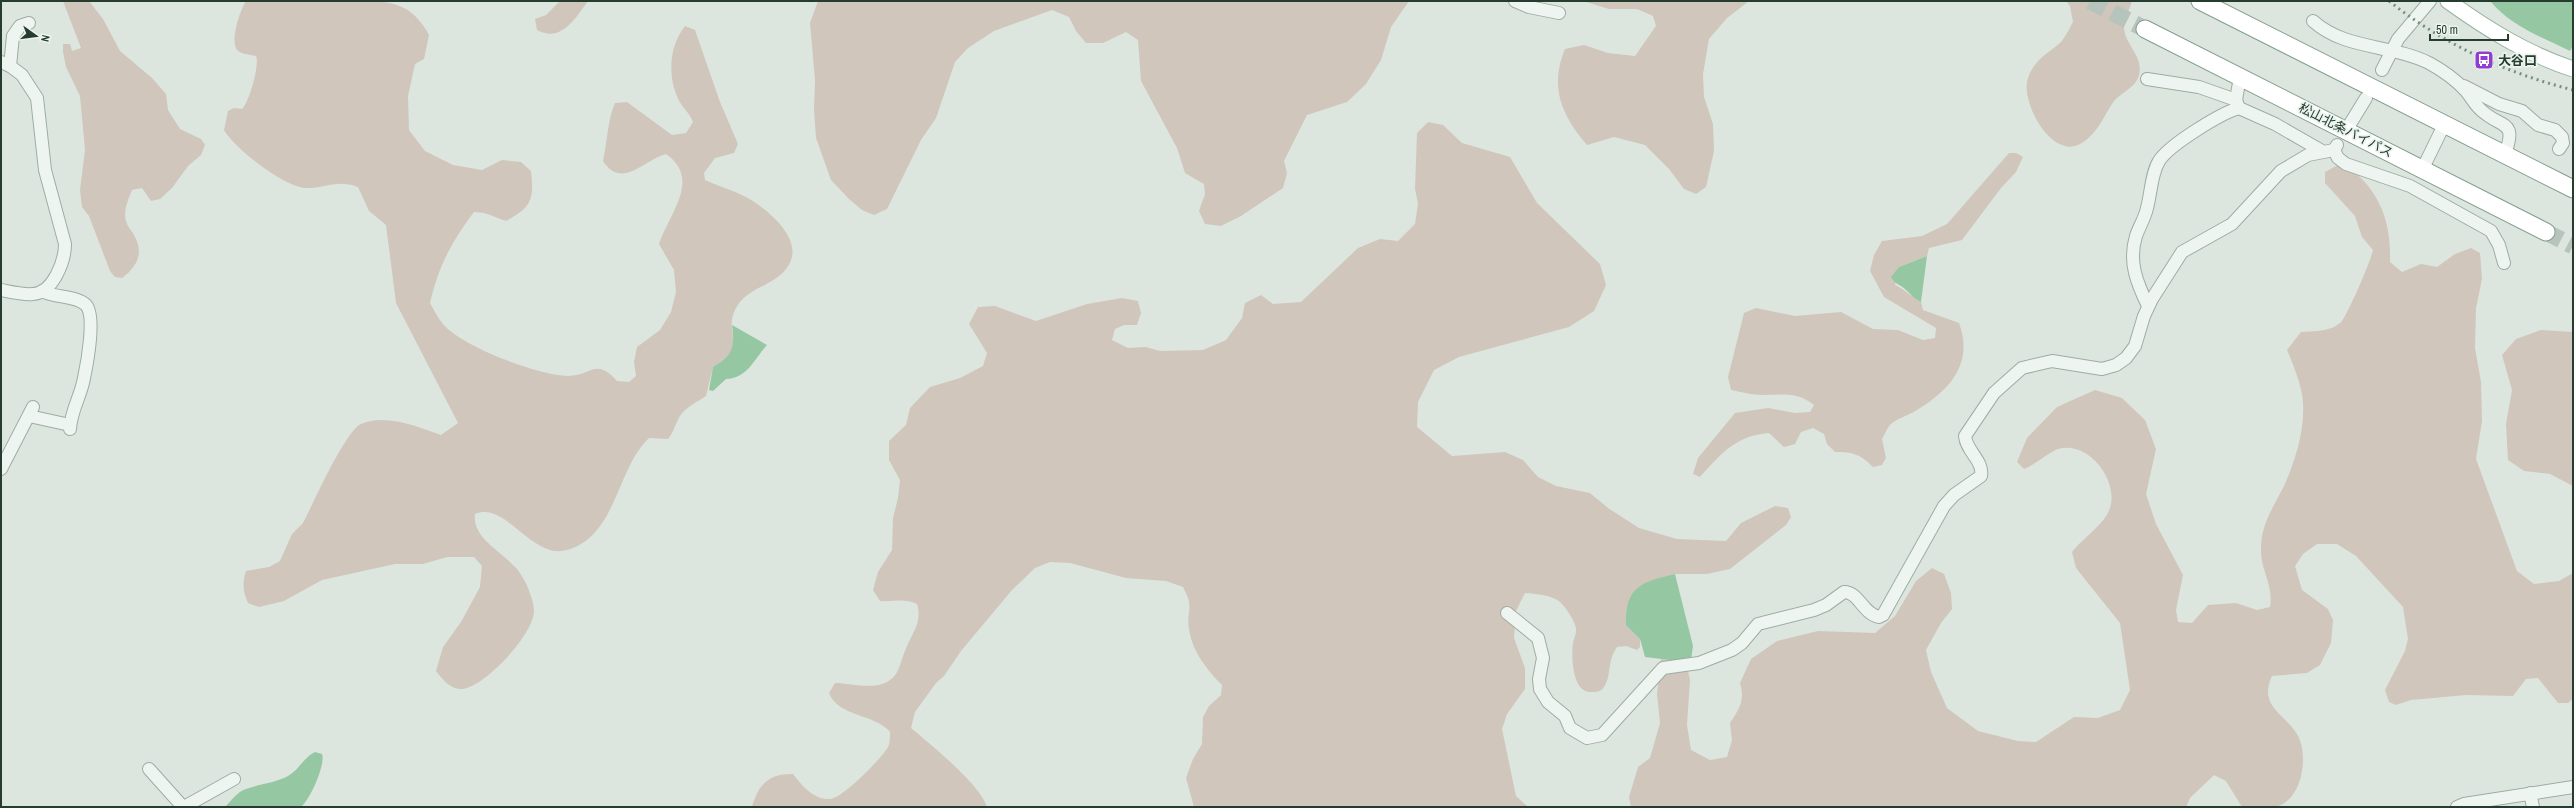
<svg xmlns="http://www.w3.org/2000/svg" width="2574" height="808" font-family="'Archivo Narrow','Noto Sans JP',sans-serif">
<rect width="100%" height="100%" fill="#dce6df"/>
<!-- green -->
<g fill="#d0c6bc">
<path d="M63,1H89L103,19L120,51L152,78L166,94L168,110L180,129L201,139L205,145L201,155L188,166L172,188L160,199L151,201L142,188L132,190C128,200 123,211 126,221C127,226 132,231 134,235C144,253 138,266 122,278L115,277L110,271L89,216L82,207L80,190L85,150L80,96L66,67L63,52V44H70L72,51L81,48Z"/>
<path d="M246,1H347C355,3 360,1 368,1C398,1 415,9 429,35L424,59L415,64L408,96L409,130L425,151L453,165L482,170L502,160L521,162L531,171C534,200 532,207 506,221C494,217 487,212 474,212C451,243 439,265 430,303C434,310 438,318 443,324C461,346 539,376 568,376C592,376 595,357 617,381L629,382L636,376L634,362L637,347L660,330L671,312L676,292L674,270L659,244C669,214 702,179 666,154C644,160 622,190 603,161C607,143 608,118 615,103L627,102L672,135L686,133L693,122C690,114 685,110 681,104C667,81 668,47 685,26L695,30L720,102L738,144L734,153L715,158L704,173L705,180C720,187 739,192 753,201C772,214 807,243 786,269C772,287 745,288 735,310C723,334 750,348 713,367L706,396C697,402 686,407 680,416C675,424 674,432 668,439L649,438C616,469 617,536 567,550C532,560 506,501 475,514C472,537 499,550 513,565C520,571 528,585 530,594C532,598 534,606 534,611C534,634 484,688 462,689C451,690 442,679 436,671L443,647L461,622L480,587L482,566L474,557H447L423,564H395L322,580L284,601L259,607L248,603C243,592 242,583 246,571L269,567L280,561L292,534L303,523C313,504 345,431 361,424C385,413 419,427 441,435L458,423L396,303L386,225L369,211L358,187C337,179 327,188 306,188C284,187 235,149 224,130L228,111L234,108L242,109C249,103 260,64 256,56C251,55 242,54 238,51C229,43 240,10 246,1Z"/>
<path d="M560,1H588C575,19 561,43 537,30L535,19L546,15Z"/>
<path d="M818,1H1409L1391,27L1381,60L1366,84L1347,102L1307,115L1284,161L1287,173L1283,188L1241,216L1221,226L1205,224L1199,211L1205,194L1204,184L1185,173L1177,148L1141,81L1138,40L1126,32L1103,43H1086L1076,31L1069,17L1052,10L994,31L968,48L955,62L936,118L921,140L887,209L874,215L862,210L849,199L831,180L816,138L814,110L815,80L810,23Z"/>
<path d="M1583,1H1749L1727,18L1709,39L1703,74L1704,97L1713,124L1714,151L1706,187L1696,194L1684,189L1669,169L1645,145L1614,137L1587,145C1562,116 1549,87 1565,49L1584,45L1608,53L1635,56L1656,26L1653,16L1637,9H1609Z"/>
<path d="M2066,1H2132C2130,9 2124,19 2124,27C2124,45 2146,57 2138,78C2134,88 2121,93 2114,101C2103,117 2097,136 2078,145C2050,157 2020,101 2028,78C2034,60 2047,54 2060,43C2065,38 2069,29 2073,22L2070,6Z"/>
<path d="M1428,122L1443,125L1462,143L1510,157L1537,203L1600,264L1606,285L1594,311L1569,327L1459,357L1434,370L1418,402L1417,427L1452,456L1505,452L1523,460L1538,477L1556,486L1590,493L1608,508L1639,528L1677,539L1726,541L1741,523L1775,506L1788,508L1791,517L1786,525L1730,569L1707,574H1675L1631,629L1640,639V647L1637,650L1626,646L1617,647C1606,664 1612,675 1604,687C1601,692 1596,692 1591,692C1572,693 1571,655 1573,643C1574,639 1577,632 1576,628C1575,622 1567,609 1562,604C1555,595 1536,594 1525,593L1516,611L1514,638L1525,668V689L1507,714L1502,729L1516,796L1528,807H1194L1186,778L1193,759L1202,744L1203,717L1209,706L1221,695L1222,685C1207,670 1192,651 1189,629C1186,609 1195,609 1183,587L1166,581L1126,578L1070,563L1050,562L1035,568L1012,590L961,651L944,676L936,683L915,712L911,728C931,745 980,784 987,807H752C758,785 769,773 793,774C802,786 814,800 830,799C843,798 881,759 888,747C890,744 890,737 890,732C876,714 838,717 829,693L835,683C850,683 873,690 887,682C900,675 900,662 905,651C911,634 923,623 917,604C905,598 893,602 880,601L873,590L878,572L892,550L893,518L898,498L900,480L889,460V441L906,425L910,408L930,387L960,378L983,366L987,353L969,324L978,307L995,306L1036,321L1087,304L1122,298L1138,301L1141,313L1137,325H1124L1115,329L1112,340L1128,348L1146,347L1160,351L1203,350L1226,340L1242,318L1245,303L1261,295L1273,304L1301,302L1358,248L1380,239L1398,241L1415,224L1418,204L1415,189L1417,133Z"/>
<path d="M2009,153H2016L2023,157L2016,172L2001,188L1962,240L1929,248L1927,256L1899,267L1895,285C1906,290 1911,297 1921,302L1923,310L1959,323C1974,363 1950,390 1917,410C1909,415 1899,418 1892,423C1888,426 1885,434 1882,439L1886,458L1882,465L1873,467C1860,454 1853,452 1835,452L1827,444L1824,434L1813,428L1801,432L1795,444L1784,447L1769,433C1735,436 1722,453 1700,477L1693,474L1698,458L1735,413L1768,408L1795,413L1810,412L1814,405C1797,391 1782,395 1763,395C1753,395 1741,392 1731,390L1728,377L1744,313L1756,308L1795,316L1841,312L1873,329L1898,330L1923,340L1935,338L1936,328L1884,297L1870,271L1874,255L1882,241L1922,236L1947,224Z"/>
<path d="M2338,165C2344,168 2355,171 2360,177C2384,201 2391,229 2390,262L2402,272L2421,264L2437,267L2455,254L2471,248L2480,253L2482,279L2476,308L2475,348L2481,382L2482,421L2476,459L2517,571L2534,584L2559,581L2573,573V699L2568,703H2558L2538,678L2526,679L2513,696L2466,695L2411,700L2396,705L2389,702L2385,690L2405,651L2408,639L2403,607L2356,556L2337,544H2317L2303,554L2295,566L2302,590L2328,609L2333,620L2331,643L2320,665L2307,673L2272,676C2258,706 2284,713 2297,734C2309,754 2303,798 2278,806C2269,808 2253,807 2242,807L2226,781L2214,775L2190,798L2186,807H1631L1629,797L1638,767L1650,758L1660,723L1657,694L1661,659L1686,662L1690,680L1687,725L1691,750L1710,760L1727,757L1732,740L1730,723C1740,708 1745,700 1740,683L1751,659L1777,641L1818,631L1875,633L1895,616L1916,581L1932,568L1944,574L1951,593L1952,609L1941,623L1926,650L1931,672L1947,708L1978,731L2018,741L2036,742L2074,717L2098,718L2120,710L2130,690L2120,623L2076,568L2072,552C2083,538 2105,524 2110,508C2119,480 2088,440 2058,449C2049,452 2035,465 2024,469L2017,462L2027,438L2057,407L2095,390L2122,398L2145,420L2156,449L2146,494L2156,524L2183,575L2176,610L2178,622L2192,623L2208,605L2236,603L2257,610L2270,607C2274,585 2260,570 2261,548C2261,524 2274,506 2284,486C2296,459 2307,424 2302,394C2299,379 2293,364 2287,350L2301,332C2314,331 2332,332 2342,321C2349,311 2370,263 2373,250L2362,237L2355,216L2325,183V172Z"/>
<path d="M2541,330L2573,332V486L2550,474L2524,471L2508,460L2506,424L2512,390L2502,355L2516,339Z"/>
</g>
<!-- water -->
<g fill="#95c8a2">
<path d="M2490,1H2573V46L2570,51C2541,37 2511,26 2490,1Z"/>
<path d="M1927,256L1921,302C1911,297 1913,296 1906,290C1900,284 1895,285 1891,277L1899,267Z"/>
<path d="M732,325L767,345C754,359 748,378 726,379L713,391L709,390L713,367C733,356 735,347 732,325Z"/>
<path d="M1675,574L1693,646L1691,660L1686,662L1645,657L1640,639L1626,625C1625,586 1642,582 1675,574Z"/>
<path d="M315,752L322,754C326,764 310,800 301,807H225C232,800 237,792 246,789C259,784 275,783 288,776C299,770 304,757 315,752Z"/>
</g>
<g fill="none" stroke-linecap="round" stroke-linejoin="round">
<!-- highway-tunnel -->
<g stroke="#b7c4bc" stroke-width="17" stroke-dasharray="17 8" stroke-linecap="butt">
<path d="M2090,1L2145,29"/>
<path d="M2546,232L2573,246"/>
</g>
<!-- minor casing -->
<g stroke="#9eaca3" stroke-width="14">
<g id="minor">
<path d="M1515,1L1529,7L1559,13"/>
<path d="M2313,21C2345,50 2391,44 2429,63C2442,70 2456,80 2466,91C2471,97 2475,105 2481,110C2501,129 2518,119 2505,154"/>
<path d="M1,62L10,66L22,75L37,98L45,170L65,244C65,261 53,293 33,294C23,295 11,292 1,290"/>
<path d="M10,66L13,36L20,26L29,23"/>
<path d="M2382,70L2398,39L2430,1"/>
<path d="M2240,77L2236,100L2239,108L2275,124L2322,151"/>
<path d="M2147,79L2199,87L2236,100"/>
<path d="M2464,86L2499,104L2522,111L2538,125L2555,130L2562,137L2563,143L2559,149"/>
<path d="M2350,124L2366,98"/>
<path d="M2334,150L2338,158L2346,164L2410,186L2491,231L2499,245L2504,263"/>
<path d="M2423,168L2444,125"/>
<path d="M42,291C54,298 76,295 86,305C96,316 87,364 84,378C81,396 71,410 70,429"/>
<path d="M2148,306C2137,283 2128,262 2136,236C2139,227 2145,218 2147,208C2151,194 2151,174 2159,161C2169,145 2221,113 2239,108"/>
<path d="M29,416L70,425"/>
<path d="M1,469L33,407"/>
<path d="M1507,613L1538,638L1543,658L1539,679L1540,689L1548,702L1565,716L1570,728L1587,738L1602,735L1663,668L1699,663L1732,650L1742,643L1758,624L1814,610L1826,605L1844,592C1859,592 1862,613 1879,617L1883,615L1944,506L1954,495L1981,476C1984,461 1966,451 1965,436L1994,393L2022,368L2052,361L2102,369L2116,365L2126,358L2135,346L2144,316L2152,299L2182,252L2232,224L2281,171L2308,155L2334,150L2337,145"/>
<path d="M149,769L183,807"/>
<path d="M2530,793L2533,807"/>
<path d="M184,807L234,779"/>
<path d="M2457,807L2464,804L2573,787"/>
</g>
</g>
<!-- major casing -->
<g stroke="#9bb2a3" stroke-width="17">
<path id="major" d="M2448,1C2487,29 2527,54 2573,69"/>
</g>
<!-- highway casing -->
<g stroke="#839d8c" stroke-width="19">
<g id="highway">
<path d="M2200,1L2573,189"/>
<path d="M2145,29L2546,232"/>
</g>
</g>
<!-- minor -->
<use href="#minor" stroke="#eef5f1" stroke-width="12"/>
<!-- major -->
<use href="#major" stroke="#fff" stroke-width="15"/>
<!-- highway -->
<use href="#highway" stroke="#fff" stroke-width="17"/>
<!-- rail -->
<path stroke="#75907f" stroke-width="3" stroke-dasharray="2 4" stroke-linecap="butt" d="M2389,1C2443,44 2506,73 2573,90"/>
</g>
<!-- icons -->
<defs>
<g id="bus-square" transform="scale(1)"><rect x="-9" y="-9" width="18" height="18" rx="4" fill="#933cd0" stroke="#ebf4ee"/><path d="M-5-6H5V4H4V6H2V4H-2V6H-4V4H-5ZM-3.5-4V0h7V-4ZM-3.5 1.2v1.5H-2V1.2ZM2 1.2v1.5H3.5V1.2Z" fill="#fff"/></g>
</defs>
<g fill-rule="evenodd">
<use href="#bus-square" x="2484" y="60"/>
</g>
<g text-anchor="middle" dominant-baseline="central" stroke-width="3.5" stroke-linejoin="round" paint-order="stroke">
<!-- poi labels -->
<g font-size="13" font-weight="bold" fill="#253c2e" stroke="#ebf4ee" text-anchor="start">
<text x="2498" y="60">大谷口</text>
</g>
<!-- street labels -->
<g font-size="13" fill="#253c2e" stroke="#ebf4ee">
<text transform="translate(2346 130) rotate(27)">松山北条バイパス</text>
</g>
</g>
<!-- border -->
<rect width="2574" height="808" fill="none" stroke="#253c2e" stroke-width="4"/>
<!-- north arrow -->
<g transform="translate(36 36) rotate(104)" stroke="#ebf4ee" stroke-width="3" paint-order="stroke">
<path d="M0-3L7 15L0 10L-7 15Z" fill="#253c2e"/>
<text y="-6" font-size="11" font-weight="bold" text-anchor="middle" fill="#253c2e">N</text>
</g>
<!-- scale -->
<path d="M2430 34v6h78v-6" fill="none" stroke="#253c2e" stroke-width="2"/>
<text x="2436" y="34" font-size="12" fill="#253c2e" stroke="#ebf4ee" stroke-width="3" paint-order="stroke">50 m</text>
</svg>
